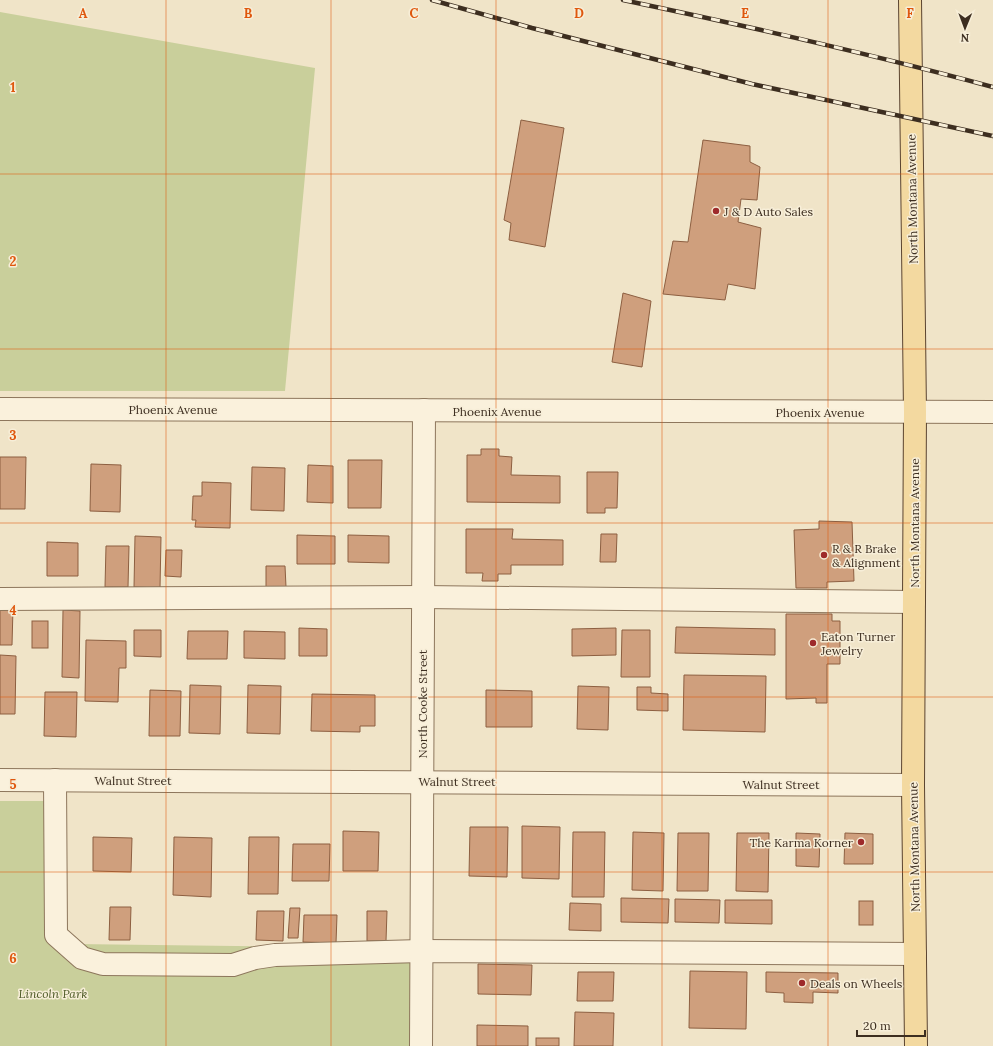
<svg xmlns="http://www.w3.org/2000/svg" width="993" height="1046" font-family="Lora,serif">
<rect width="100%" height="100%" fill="#f0e4c8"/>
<!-- green -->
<g fill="#c9cf9b">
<path d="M0,12L315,68L285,391H0Z"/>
<path d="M0,801H61L62,932L74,944L411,948L410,1046H0Z"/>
</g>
<!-- building -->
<g fill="#cf9f7d" stroke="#8d5f41">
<path d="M521,120L564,128L545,247L509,240L511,223L504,220Z"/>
<path d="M703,140L750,146V162L760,167L757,200L741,199L738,222L761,228L755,289L728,284L725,300L663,294L673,241L688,242Z"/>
<path d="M623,293L651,301L642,367L612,362Z"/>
<path d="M481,449H499V456L512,457L511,475L560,476V503L467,502V455H481Z"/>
<path d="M0,457H26L25,509H0Z"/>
<path d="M348,460H382L381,508H348Z"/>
<path d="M91,464L121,465L120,512L90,511Z"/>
<path d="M308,465L333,466V503L307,502Z"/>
<path d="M252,467L285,468L284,511L251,510Z"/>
<path d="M587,472H618L617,508H605V513H587Z"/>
<path d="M202,482L231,483L230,528L195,527L196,520H192L193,496H202Z"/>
<path d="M819,521L852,522L854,581L827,582V588H796L794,530L819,529Z"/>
<path d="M466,529H513L512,539L563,540V565H511V574H498V581H482L483,573H466Z"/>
<path d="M601,534H617L616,562H600Z"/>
<path d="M297,535L335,536V564H297Z"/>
<path d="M348,535L389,536V563L348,562Z"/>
<path d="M135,536L161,537L160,588L134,587Z"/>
<path d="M47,542L78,543V576H47Z"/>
<path d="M106,546H129L128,587H105Z"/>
<path d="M166,550H182L181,577L165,576Z"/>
<path d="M266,566H285L286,587H266Z"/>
<path d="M0,608H13L12,645H0Z"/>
<path d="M63,610L80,611L79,678L62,677Z"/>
<path d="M786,614H832V621H840V664H827V703H816V698L786,699Z"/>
<rect x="32" y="621" width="16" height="27"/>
<path d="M676,627L775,629V655L675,653Z"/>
<path d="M299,628L327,629V656H299Z"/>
<path d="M616,628V655L572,656V629Z"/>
<path d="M134,630H161V657L134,656Z"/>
<path d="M622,630H650V677H621Z"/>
<path d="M188,631H228L227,659H187Z"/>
<path d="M244,631L285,632V659L244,658Z"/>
<path d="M86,640L126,641V668H119L118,702L85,701Z"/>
<path d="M0,655L16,656L15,714H0Z"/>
<path d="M684,675L766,676L765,732L683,730Z"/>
<path d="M190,685L221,686L220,734L189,733Z"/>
<path d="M248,685L281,686L280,734L247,733Z"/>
<path d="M578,686L609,687L608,730L577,729Z"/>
<path d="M637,687H651V693L668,694V711L637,710Z"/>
<path d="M150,690L181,691L180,736H149Z"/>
<path d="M486,690L532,691V727H486Z"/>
<path d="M45,692H77L76,737L44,736Z"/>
<path d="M312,694L375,695V726H360V732L311,731Z"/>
<path d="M522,826L560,827L559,879L522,878Z"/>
<path d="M470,827H508L507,877L469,876Z"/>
<path d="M343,831L379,832L378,871H343Z"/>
<path d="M573,832H605L604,897H572Z"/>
<path d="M633,832L664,833L663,891L632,890Z"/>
<path d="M678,833H709L708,891H677Z"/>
<path d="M737,833H769L768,892L736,891Z"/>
<path d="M796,833L820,834L819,867L796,866Z"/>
<path d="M845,833L873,834V864H844Z"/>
<path d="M93,837L132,838L131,872L93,871Z"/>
<path d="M174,837L212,838L211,897L173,895Z"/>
<path d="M249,837H279L278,894H248Z"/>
<path d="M293,844H330L329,881H292Z"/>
<path d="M621,898L669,899L668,923L621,922Z"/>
<path d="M675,899L720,900L719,923L675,922Z"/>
<path d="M725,900H772V924L725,923Z"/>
<rect x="859" y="901" width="14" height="24"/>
<path d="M570,903L601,904V931L569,930Z"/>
<path d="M110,907H131L130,940H109Z"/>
<path d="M290,908H300L298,938H288Z"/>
<path d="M257,911H284L283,941L256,940Z"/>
<path d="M367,911H387L386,941H367Z"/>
<path d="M304,915H337L336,943L303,942Z"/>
<path d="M478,964L532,965L531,995L478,994Z"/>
<path d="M690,971L747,972L746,1029L689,1028Z"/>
<path d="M578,972H614L613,1001H577Z"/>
<path d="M766,972L838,973V993L813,992V1003L784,1002V993L766,992Z"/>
<path d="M575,1012L614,1013L613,1046H574Z"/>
<path d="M477,1025L528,1026V1046H477Z"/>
<rect x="536" y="1038" width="23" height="8"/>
</g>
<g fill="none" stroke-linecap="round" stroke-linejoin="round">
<!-- minor casing -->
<g stroke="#8d765c" stroke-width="24">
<g id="minor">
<path d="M0,409L993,412"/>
<path d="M0,599L423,597L914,602"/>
<path d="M0,780L913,785"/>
<path d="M55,780L56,935L82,958L103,964L233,965L255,958L275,955L421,951L915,954"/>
<path d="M421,1046L424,410"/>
</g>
</g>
<!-- major casing -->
<g stroke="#5b4430" stroke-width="24">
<path id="major" d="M910,0L915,412L913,785L916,1046"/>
</g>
<!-- minor -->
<use href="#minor" stroke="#faf1dc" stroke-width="22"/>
<!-- major -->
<use href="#major" stroke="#f3d9a0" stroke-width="22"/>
<!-- rail casing -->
<g stroke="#3d2e20" stroke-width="4.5">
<g id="rail">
<path d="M432,0L532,28L752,84L993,136"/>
<path d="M623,0C747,26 871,54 993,87"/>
</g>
</g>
<!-- rail -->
<use href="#rail" stroke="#f7eed8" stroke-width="3" stroke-dasharray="9" stroke-linecap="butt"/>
</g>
<!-- grid -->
<path fill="none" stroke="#df570d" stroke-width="1" stroke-opacity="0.55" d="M166,0V1046M331,0V1046M496,0V1046M662,0V1046M828,0V1046M0,174H993M0,349H993M0,523H993M0,697H993M0,872H993"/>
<!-- markers -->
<g fill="#9e2a2b" stroke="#f7eed8" stroke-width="1.5">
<circle cx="716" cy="211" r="4"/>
<circle cx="824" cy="555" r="4"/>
<circle cx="813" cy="643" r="4"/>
<circle cx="861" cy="842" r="4"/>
<circle cx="802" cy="983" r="4"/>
</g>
<g text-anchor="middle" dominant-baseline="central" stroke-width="3" stroke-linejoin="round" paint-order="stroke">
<!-- street labels -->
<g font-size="12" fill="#3d2e20" stroke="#f7eed8">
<text transform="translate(912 199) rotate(-91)">North Montana Avenue</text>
<text x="173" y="409">Phoenix Avenue</text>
<text x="497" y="411">Phoenix Avenue</text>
<text x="820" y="412">Phoenix Avenue</text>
<text transform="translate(914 523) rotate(-90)">North Montana Avenue</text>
<text transform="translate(422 704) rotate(-90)">North Cooke Street</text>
<text x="133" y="780">Walnut Street</text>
<text x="457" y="781">Walnut Street</text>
<text x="781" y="784">Walnut Street</text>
<text transform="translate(914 847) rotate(-91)">North Montana Avenue</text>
</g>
<!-- poi labels -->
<g font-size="12" fill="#3d2e20" stroke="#f7eed8" text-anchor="start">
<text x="724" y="211">J &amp; D Auto Sales</text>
<text x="832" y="548">R &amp; R Brake<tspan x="832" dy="14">&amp; Alignment</tspan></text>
<text x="821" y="636">Eaton Turner<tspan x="821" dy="14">Jewelry</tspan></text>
<text x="853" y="842" text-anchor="end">The Karma Korner</text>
<text x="810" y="983">Deals on Wheels</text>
</g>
<!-- park labels -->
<g font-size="12" font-style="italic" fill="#4d5a26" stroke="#f7eed8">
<text x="53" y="993">Lincoln Park</text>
</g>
</g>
<g font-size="13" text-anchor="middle" font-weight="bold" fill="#df570d" stroke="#f7eed8" stroke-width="3" stroke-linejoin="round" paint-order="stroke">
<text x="83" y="18">A</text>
<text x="248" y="18">B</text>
<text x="414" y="18">C</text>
<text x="579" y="18">D</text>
<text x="745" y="18">E</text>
<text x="910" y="18">F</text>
<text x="13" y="92">1</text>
<text x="13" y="266">2</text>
<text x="13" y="440">3</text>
<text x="13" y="615">4</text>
<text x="13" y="789">5</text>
<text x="13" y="963">6</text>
</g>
<!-- north arrow -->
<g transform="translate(965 28) rotate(181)" stroke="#f7eed8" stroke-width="3" paint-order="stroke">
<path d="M0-3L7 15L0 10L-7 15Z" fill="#3d2e20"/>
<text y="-6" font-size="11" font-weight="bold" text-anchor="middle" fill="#3d2e20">N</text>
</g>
<!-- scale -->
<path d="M857 1030v6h68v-6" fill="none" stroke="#3d2e20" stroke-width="2"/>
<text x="863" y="1030" font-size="12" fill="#3d2e20" stroke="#f7eed8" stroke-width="3" paint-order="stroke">20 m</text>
</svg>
